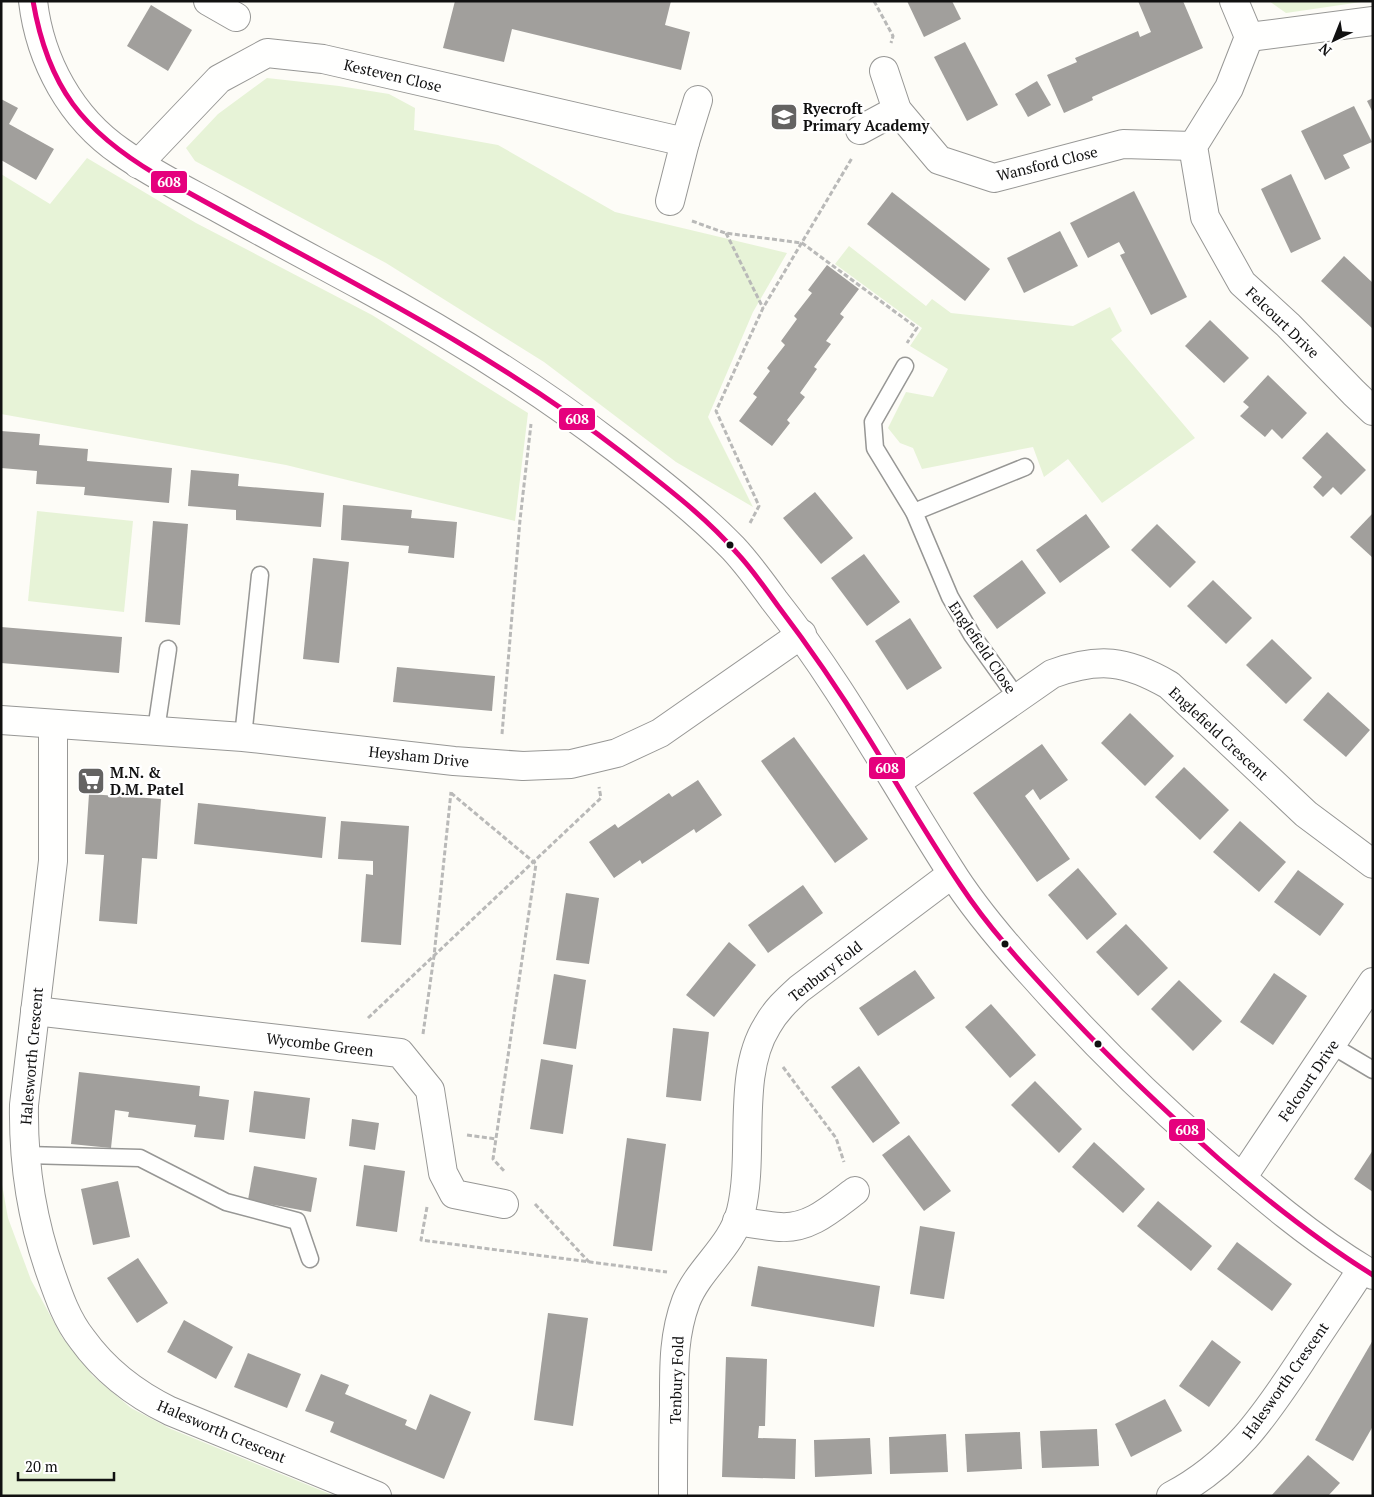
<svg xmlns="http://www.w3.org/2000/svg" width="1374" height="1497" font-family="'PT Serif',serif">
<rect width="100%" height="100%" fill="#fdfcf7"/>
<!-- green -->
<g fill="#e7f3d7">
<path d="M1269,1H1368L1286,13Z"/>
<path d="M267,78L339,86L389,94L415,108L414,130L498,145L615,212L787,253L753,312L708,417L753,507L676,462L544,362L386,263L195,161L186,148L218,114Z"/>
<path d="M87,158L196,223L372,315L528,413L515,521L286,465L1,414V174L50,204Z"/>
<path d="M849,246L926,306L932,299L951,313L1073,326L1110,307L1122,331L1111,339L1195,438L1102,503L1068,459L1044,477L1033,447L922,469L913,448L900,443L888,428L906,392L933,397L948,369L910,346L922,328L835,264Z"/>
<path d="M37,511L133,521L124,612L28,601Z"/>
<path d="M1,1179L8,1218L31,1280L62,1337L93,1376L131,1408L171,1429L335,1496H1Z"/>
</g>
<!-- building -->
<g fill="#a19f9c">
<path d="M455,1H671L665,25L690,32L681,70L512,29L504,62L443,48Z"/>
<path d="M907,1H952L961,19L924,37Z"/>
<path d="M1138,1H1183L1203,48L1092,97L1093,100L1064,113L1047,75L1077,62L1075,58L1138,31L1140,37L1151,32Z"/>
<path d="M151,5L192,30L168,71L127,46Z"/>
<path d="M965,42L998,105L967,121L934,57Z"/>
<path d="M1037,81L1051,105L1028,117L1015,94Z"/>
<path d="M1373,98V113L1367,101Z"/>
<path d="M1,99L18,108L9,124L54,149L36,180L1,160Z"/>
<path d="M1354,106L1372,142L1343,155L1350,168L1325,180L1301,131Z"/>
<path d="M1291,174L1321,239L1291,253L1261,189Z"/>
<path d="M1134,191L1187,297L1151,315L1120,255L1125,253L1119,242L1088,258L1070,223Z"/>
<path d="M892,192L990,269L965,301L867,224Z"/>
<path d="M1060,231L1078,266L1024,293L1007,258Z"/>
<path d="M1344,256L1373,283V329L1321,281Z"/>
<path d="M827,265L859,289L840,314L844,317L826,341L831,344L814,367L817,369L800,393L805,397L787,420L790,423L772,446L739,421L757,397L753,394L770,371L767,368L785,345L781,341L797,319L794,316L812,293L808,290Z"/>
<path d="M1210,320L1249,358L1224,383L1185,346Z"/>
<path d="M1268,375L1307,413L1282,439L1272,429L1265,437L1240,416L1249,407L1243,402Z"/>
<path d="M1,431L40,434L39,445L88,449L87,461L172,468L169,503L84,495L85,487L36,484L37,471L1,468Z"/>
<path d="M1327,432L1366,470L1341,495L1333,487L1323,497L1313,487L1322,477L1302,458Z"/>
<path d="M191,470L239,474L238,486L324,493L321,527L236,520V510L188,506Z"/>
<path d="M815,492L853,538L821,564L783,518Z"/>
<path d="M343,505L412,510L411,518L457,522L454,558L408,553L409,546L341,540Z"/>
<path d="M1373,513V558L1350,537Z"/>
<path d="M1086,514L1110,547L1060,583L1036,550Z"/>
<path d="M153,521L188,524L180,625L145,622Z"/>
<path d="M1157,524L1196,562L1170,588L1131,550Z"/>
<path d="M864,554L900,602L867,626L831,578Z"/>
<path d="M313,558L349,562L339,663L303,659Z"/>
<path d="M1022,560L1046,593L997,629L973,596Z"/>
<path d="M1213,580L1252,618L1226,644L1187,606Z"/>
<path d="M910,618L942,668L907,690L875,641Z"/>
<path d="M1,627L122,637L119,673L1,663Z"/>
<path d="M1272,639L1312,678L1286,704L1246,665Z"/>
<path d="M397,667L495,676L492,711L393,702Z"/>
<path d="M1328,692L1370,730L1346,757L1303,720Z"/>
<path d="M1130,713L1174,756L1145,786L1101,743Z"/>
<path d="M794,737L868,839L835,863L761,761Z"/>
<path d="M1042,744L1068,780L1040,800L1033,789L1025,796L1070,859L1037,882L973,793Z"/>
<path d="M1184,767L1229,810L1200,840L1155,797Z"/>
<path d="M698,780L722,815L696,833L694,829L642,864L640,860L614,878L589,842L615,824L618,828L669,793L672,797Z"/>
<path d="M89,794L161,799L157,859L142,858L137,924L99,921L104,855L85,854Z"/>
<path d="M198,803L326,817L322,858L194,844Z"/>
<path d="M341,821L409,826L401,945L361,942L366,874L373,875V861L338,859Z"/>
<path d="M1240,821L1286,862L1259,892L1213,852Z"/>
<path d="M1078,868L1117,914L1087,940L1048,895Z"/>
<path d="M1298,870L1344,904L1320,936L1274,902Z"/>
<path d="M803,885L823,913L768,953L748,925Z"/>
<path d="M566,893L599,898L589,964L556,960Z"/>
<path d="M1126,924L1168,968L1138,996L1096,952Z"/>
<path d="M729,942L756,965L714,1017L686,995Z"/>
<path d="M915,970L935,998L878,1036L859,1008Z"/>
<path d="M1274,973L1307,996L1273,1045L1240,1022Z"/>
<path d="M554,974L586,980L576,1049L543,1044Z"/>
<path d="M1179,980L1222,1021L1193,1051L1151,1009Z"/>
<path d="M991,1004L1036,1055L1010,1078L965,1027Z"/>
<path d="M673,1028L709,1032L701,1101L666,1097Z"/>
<path d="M541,1059L573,1065L563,1134L530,1129Z"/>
<path d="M859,1066L900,1123L873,1143L831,1087Z"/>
<path d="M79,1072L200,1086L199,1096L229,1100L224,1140L194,1137L196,1125L128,1117L129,1112L115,1110L111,1148L71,1144Z"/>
<path d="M1035,1081L1082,1129L1059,1153L1011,1105Z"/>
<path d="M254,1091L310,1098L305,1139L249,1132Z"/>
<path d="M352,1119L379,1123L375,1150L349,1146Z"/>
<path d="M909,1135L951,1191L924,1211L882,1155Z"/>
<path d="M627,1138L666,1144L652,1251L613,1246Z"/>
<path d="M1094,1142L1145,1189L1123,1213L1072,1167Z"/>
<path d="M1373,1150V1192L1354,1179Z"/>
<path d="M364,1165L405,1171L397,1232L356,1226Z"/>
<path d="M254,1166L317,1178L311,1212L248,1200Z"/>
<path d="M118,1181L130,1237L93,1245L81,1189Z"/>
<path d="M1158,1201L1212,1246L1191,1271L1137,1226Z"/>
<path d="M920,1226L955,1232L944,1299L910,1294Z"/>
<path d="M1237,1242L1292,1284L1272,1311L1217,1269Z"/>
<path d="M138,1258L168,1303L137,1323L107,1278Z"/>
<path d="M758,1266L880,1286L874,1327L751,1306Z"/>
<path d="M548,1313L588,1318L573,1426L534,1420Z"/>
<path d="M184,1320L233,1347L216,1379L167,1352Z"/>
<path d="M1212,1340L1241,1362L1209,1407L1179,1386Z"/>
<path d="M1373,1340V1426L1353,1461L1315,1440Z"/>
<path d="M248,1353L301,1374L287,1408L234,1387Z"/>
<path d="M726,1357L767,1359L765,1426H759L758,1438L796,1439L795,1479L722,1477Z"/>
<path d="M321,1374L349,1385L345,1394L407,1420L405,1425L416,1430L430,1394L471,1412L444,1479L330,1432L334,1422L305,1411Z"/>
<path d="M1165,1399L1182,1431L1131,1457L1115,1424Z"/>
<path d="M1097,1429L1099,1466L1042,1468L1040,1431Z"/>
<path d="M1020,1432L1022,1469L967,1472L965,1434Z"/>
<path d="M946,1434L948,1472L890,1474L889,1437Z"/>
<path d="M870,1438L872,1474L815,1477L814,1440Z"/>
<path d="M1308,1455L1340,1483L1328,1496H1271Z"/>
</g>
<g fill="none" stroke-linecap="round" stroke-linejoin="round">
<!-- service casing -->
<g stroke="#979795" stroke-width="19">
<g id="service">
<path d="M905,366L873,422L875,448L914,512L950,597L972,635L1018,699"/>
<path d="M914,512L1025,467"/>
<path d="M156,730L168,649"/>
<path d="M243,737L260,575"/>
<path d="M1331,1045L1373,1070"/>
<path d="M26,1155L140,1158L226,1202L297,1221L310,1259"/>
</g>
</g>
<!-- minor casing -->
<g stroke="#979795" stroke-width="30">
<g id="minor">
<path d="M33,1C40,61 71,118 121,152C152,174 187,191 220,209C267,235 314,260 362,286C451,334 536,387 617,449C657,480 698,512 733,548C748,564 761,582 774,600C841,684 892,780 950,870C973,907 1003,942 1032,974C1087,1036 1145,1094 1207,1148C1260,1194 1313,1240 1373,1275"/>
<path d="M208,1L236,17"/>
<path d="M1234,1L1249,37L1229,88L1193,146L1205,217L1242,283L1288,325L1354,393L1373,411"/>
<path d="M1249,37L1373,21"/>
<path d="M884,71L897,110L939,160L994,178L1123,144L1193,146"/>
<path d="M860,130L897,110"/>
<path d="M138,164L219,79L267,53L323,59L685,142L698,100"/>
<path d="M670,201L685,142"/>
<path d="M1,720L243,737L454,761L523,766L571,764L617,753L660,733L802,634"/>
<path d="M53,724V861L24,1105C23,1165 31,1218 51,1274C59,1297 67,1320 82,1339C105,1371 135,1394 170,1411L377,1496"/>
<path d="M897,782L1052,674C1099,657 1126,660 1169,685L1306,814L1373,864"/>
<path d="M35,1011L400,1053L430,1090L443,1173L454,1194L504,1204"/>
<path d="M1242,1178L1373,982"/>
<path d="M737,1221C751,1223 766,1226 780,1227C810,1229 832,1208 855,1191"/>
<path d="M673,1496C673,1466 673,1435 674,1405C674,1368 673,1336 686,1301C699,1268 732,1247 741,1211C755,1154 736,1075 767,1026C775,1011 787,1000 799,989L952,874"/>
<path d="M1171,1496C1232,1464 1264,1417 1301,1361C1321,1330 1342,1300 1362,1269"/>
</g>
</g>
<!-- path -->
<g stroke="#b9b9b8" stroke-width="3" stroke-dasharray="5 2.5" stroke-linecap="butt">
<path d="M874,1L893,36L891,43"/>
<path d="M692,221L725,233L802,243L917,328L907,343"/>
<path d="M726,233L763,308"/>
<path d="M750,523L759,506L716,411L763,308L852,158"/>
<path d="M502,734L520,520L531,424"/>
<path d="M451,793L536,864L493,1159L505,1172"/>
<path d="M368,1018L601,798L599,787"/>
<path d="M423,1034L434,956L451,792"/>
<path d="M783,1067L836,1138L844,1162"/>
<path d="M467,1135L496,1139"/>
<path d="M535,1204L589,1262"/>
<path d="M427,1207L421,1240L667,1272"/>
</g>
<!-- service -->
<use href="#service" stroke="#fffffe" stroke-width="16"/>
<!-- minor -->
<use href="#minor" stroke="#fffffe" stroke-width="28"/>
<!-- bus-1 casing -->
<g stroke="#fff" stroke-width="9">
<path id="bus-1" d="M33,1C48,88 83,131 157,175C316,265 478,341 624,454C663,485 704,515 737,553C752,569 765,588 778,606C810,648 840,692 868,737C899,787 928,838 961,886C990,930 1027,969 1063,1008C1112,1061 1165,1111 1219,1159C1268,1201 1318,1241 1373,1275"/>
</g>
<!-- bus-1 -->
<use href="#bus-1" stroke="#e5007d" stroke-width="5"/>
</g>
<!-- icons -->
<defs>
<g id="school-square" transform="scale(1.4375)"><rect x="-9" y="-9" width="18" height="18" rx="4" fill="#646362" stroke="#fff"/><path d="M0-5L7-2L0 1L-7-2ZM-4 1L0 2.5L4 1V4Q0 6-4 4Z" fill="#fff"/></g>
<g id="supermarket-square" transform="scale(1.4375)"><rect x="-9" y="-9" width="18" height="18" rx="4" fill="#646362" stroke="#fff"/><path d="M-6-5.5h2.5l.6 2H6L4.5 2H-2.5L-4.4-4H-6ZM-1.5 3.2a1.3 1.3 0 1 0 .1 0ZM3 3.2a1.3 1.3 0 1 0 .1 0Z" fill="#fff"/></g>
</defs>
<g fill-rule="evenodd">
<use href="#school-square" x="784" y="117"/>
<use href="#supermarket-square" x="91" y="781"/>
</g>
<!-- markers -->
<g fill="#111" stroke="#fff" stroke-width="2">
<circle cx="730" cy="545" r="4.5"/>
<circle cx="1005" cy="944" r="4.5"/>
<circle cx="1098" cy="1044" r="4.5"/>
</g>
<g text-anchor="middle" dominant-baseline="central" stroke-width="5" stroke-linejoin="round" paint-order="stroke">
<!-- street labels -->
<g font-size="15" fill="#111" stroke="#fff">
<text transform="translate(393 75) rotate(13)">Kesteven Close</text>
<text transform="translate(1047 163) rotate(-14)">Wansford Close</text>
<text transform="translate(1283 322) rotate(44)">Felcourt Drive</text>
<text transform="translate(983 647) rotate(56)">Englefield Close</text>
<text transform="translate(1219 733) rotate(43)">Englefield Crescent</text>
<text transform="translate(419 756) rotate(6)">Heysham Drive</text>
<text transform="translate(825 971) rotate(-38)">Tenbury Fold</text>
<text transform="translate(320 1044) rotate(7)">Wycombe Green</text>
<text transform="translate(31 1056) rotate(-85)">Halesworth Crescent</text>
<text transform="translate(1308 1080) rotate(-56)">Felcourt Drive</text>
<text transform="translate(676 1380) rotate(-88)">Tenbury Fold</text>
<text transform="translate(1285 1380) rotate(-55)">Halesworth Crescent</text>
<text transform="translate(222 1431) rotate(23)">Halesworth Crescent</text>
</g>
<!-- poi labels -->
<g font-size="15" font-weight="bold" fill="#111" stroke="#fff" text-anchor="start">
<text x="803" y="108">Ryecroft<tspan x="803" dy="17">Primary Academy</tspan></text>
<text x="110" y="772">M.N. &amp;<tspan x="110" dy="17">D.M. Patel</tspan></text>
</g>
</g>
<g stroke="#fff" stroke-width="2">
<rect x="150" y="170" width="38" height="24" rx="5" fill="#e5007d"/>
<rect x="558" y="407" width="38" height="24" rx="5" fill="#e5007d"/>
<rect x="868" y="756" width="38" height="24" rx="5" fill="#e5007d"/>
<rect x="1168" y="1118" width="38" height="24" rx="5" fill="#e5007d"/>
</g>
<g font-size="14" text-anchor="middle" font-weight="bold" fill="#fff">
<text x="169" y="187">608</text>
<text x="577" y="424">608</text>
<text x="887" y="773">608</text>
<text x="1187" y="1135">608</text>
</g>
<!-- border -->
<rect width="1374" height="1497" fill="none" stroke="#111111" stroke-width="5"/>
<!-- north arrow -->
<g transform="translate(1334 40) rotate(223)" stroke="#ffffff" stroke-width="4" paint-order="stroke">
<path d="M0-4L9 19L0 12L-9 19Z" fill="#111111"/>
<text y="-8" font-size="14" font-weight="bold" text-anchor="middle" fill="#111111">N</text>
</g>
<!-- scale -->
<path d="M18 1472v8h96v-8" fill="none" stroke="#111111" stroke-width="2.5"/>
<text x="25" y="1472" font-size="15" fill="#111111" stroke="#ffffff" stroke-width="4" paint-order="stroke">20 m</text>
</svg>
